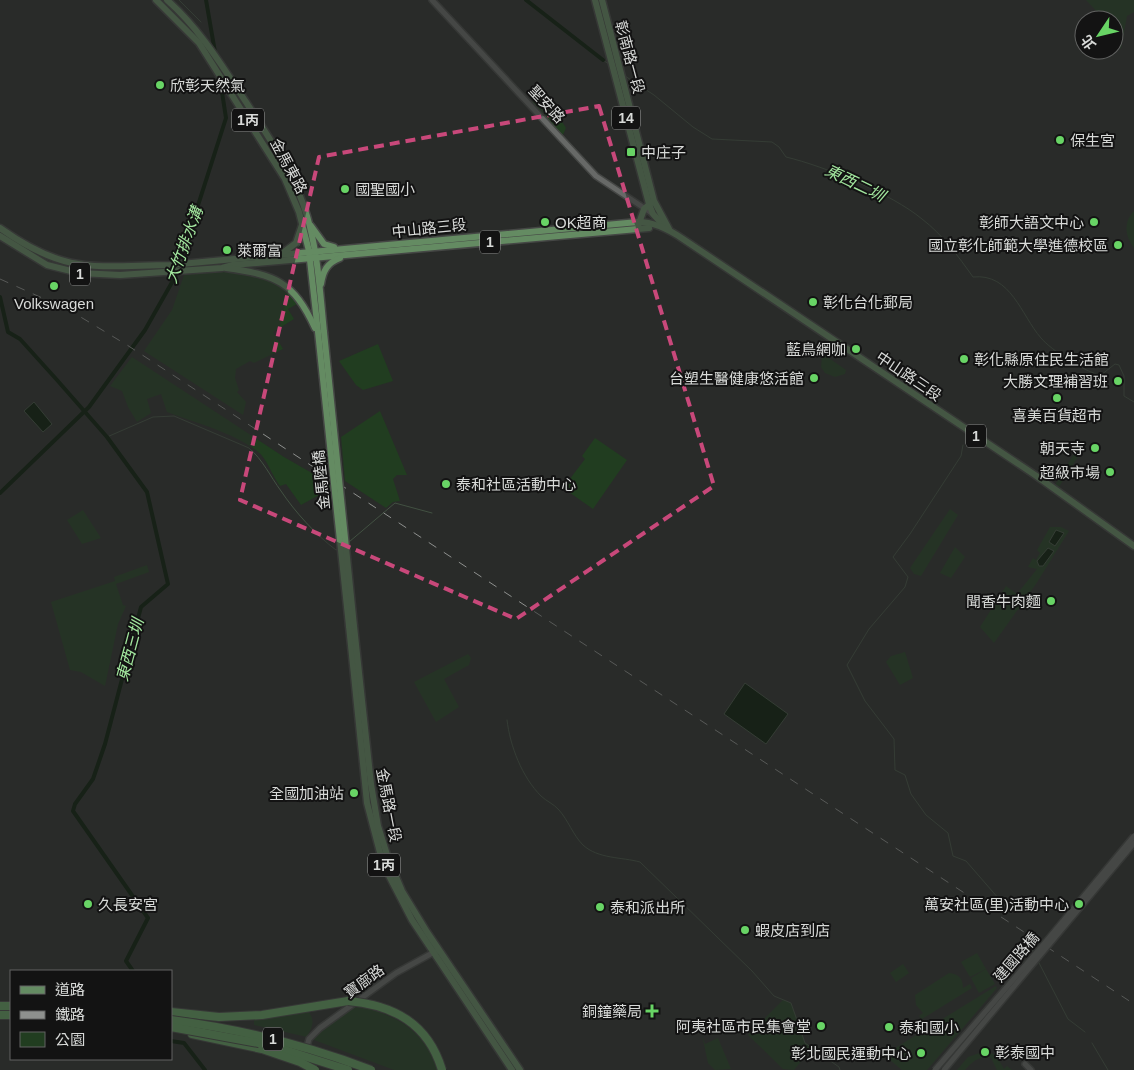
<svg xmlns="http://www.w3.org/2000/svg" width="1134" height="1070" font-family="Arial,'Noto Sans TC',sans-serif">
<rect width="100%" height="100%" fill="#292b29"/>
<!-- green -->
<g fill="#213d20">
<path d="M1086,0H1134V12L1127,16L1121,49L1114,40V20H1102L1100,15Z"/>
<path d="M540,95L556,112L566,128L561,139L530,104Z"/>
<path d="M1134,211V248C1125,236 1123,222 1134,211Z"/>
<path d="M225,272C259,273 275,279 299,303L288,309L294,319L273,332L283,349L254,363L250,361L236,369L235,378L239,390L237,392L246,402L243,415L144,351L172,310L184,275Z"/>
<path d="M378,344L393,381L363,390L356,385L339,361Z"/>
<path d="M826,356L846,370L845,374L835,377L825,373L821,367L822,357Z"/>
<path d="M132,357L284,457L331,484L330,489L301,505L286,484L280,486C272,476 267,458 257,451C232,432 196,423 167,412L161,394L147,399L151,413L137,422L128,407L122,391L110,386Z"/>
<path d="M380,411L407,475H397L393,479L400,501L393,502L386,508L345,481L341,437Z"/>
<path d="M595,438L627,460L593,509L563,488L585,459L582,456Z"/>
<path d="M1075,452L1079,455L1059,487L1055,485Z"/>
<path d="M950,509L958,515L921,576L914,574L910,568Z"/>
<path d="M83,510L101,538L82,544L67,520Z"/>
<path d="M1050,527H1061L1069,531L1036,584L994,643L980,627L1006,586L1017,594L1037,569L1028,567L1033,558L1036,560L1040,553L1037,550Z"/>
<path d="M955,547L965,557L951,578L940,573Z"/>
<path d="M147,565L149,572L116,584L123,605L126,606L118,624L105,686L81,672L70,670L51,602L115,581L114,577Z"/>
<path d="M905,652L913,678L900,685L886,662L891,656Z"/>
<path d="M468,654L471,658L469,665L444,679L459,707L436,722L414,682Z"/>
<path d="M977,953L986,969L970,977L961,962Z"/>
<path d="M903,964L909,973L896,982L890,973Z"/>
<path d="M986,969L995,984L979,993L971,978Z"/>
<path d="M949,973C959,974 963,979 963,988L970,984L972,988L922,1019L919,1016L923,1013L916,1005L915,995Z"/>
<path d="M996,986L997,988L927,1070H902L884,1055Z"/>
<path d="M783,1000L791,1003L805,1043L813,1047L794,1070L783,1069L748,1035Z"/>
<path d="M360,1007C397,1014 426,1033 438,1070H394L314,1040L315,1036L353,1008Z"/>
<path d="M308,1011C316,1021 312,1027 307,1037L254,1025V1019Z"/>
<path d="M702,1035L705,1044L718,1038L731,1069L715,1070L708,1063Z"/>
<path d="M985,1051L996,1055L1004,1069L1007,1066L1012,1070H997L991,1058C979,1056 973,1061 965,1070H957L968,1057Z"/>
</g>
<!-- water -->
<g fill="#011601" stroke="#425142">
<path d="M34,402L52,424L43,432L24,411Z"/>
<path d="M1056,530L1064,533L1055,546L1049,542Z"/>
<path d="M1048,548L1054,551L1043,566H1039L1037,561Z"/>
<path d="M745,683L788,714L766,744L724,714Z"/>
</g>
<g fill="none" stroke-linecap="round" stroke-linejoin="round">
<!-- stream -->
<g stroke="#425142" stroke-width="1">
<path d="M179,0L201,22"/>
<path d="M603,60L610,65"/>
<path d="M625,76L654,95L693,127L712,139L772,142L779,147L786,157C824,166 892,194 922,219C943,235 958,256 973,277C1011,273 1021,315 1041,338C1051,350 1086,373 1101,375L1115,364L1119,365L1124,376V396L1134,402"/>
<path d="M107,437L153,417L174,416L249,448C263,460 270,476 281,491C295,512 316,535 336,550L339,548"/>
<path d="M963,445L961,456L910,534L893,557L908,577L905,587L869,629L847,665L865,701L894,739L895,770L905,775L911,794L926,815L948,833L953,856L966,861L1006,907"/>
<path d="M349,542L395,503L432,513"/>
<path d="M507,720C510,746 522,777 541,796C546,801 554,804 559,810C568,820 573,835 583,845C598,859 622,857 640,862L752,971L774,996L791,1003L805,1043L839,1067L840,1070"/>
<path d="M1025,935L1034,953"/>
<path d="M1038,961L1068,1019L1085,1032"/>
<path d="M1092,1043L1108,1070"/>
</g>
<!-- canal -->
<g stroke="#011601" stroke-width="4">
<path d="M206,0L215,52"/>
<path d="M526,0L603,60"/>
<path d="M0,297L8,332L20,339L57,380L107,437L147,492L168,584L141,607L105,744L93,779L75,804L73,811L148,918L126,961L133,971"/>
<path d="M0,493L89,407L145,330L175,277L226,118L220,79"/>
<path d="M171,1041L184,1043L205,1070"/>
</g>
<!-- tertiary casing -->
<g stroke="#454745" stroke-width="8">
<g id="tertiary">
<path d="M432,0L596,176L653,214"/>
<path d="M306,1050L309,1039L320,1028L396,973L436,951"/>
<path d="M1025,1064L1031,1070"/>
</g>
</g>
<!-- primary casing -->
<g stroke="#454745" stroke-width="9">
<g id="primary">
<path d="M156,0L199,43L285,179L299,212L309,251L318,332"/>
<path d="M167,0C200,29 222,66 246,102C269,138 295,174 307,216C318,253 320,293 324,332"/>
<path d="M595,0L649,204L653,214L664,226"/>
<path d="M602,0L654,201L669,229"/>
<path d="M311,226L324,244L334,247"/>
<path d="M638,226L644,209L651,203"/>
<path d="M0,228C66,275 94,266 170,265L638,222C654,222 670,230 683,239L1035,475L1134,546"/>
<path d="M0,236L47,265L79,273L120,275L222,268L233,265L649,228"/>
<path d="M284,252L296,243L302,225"/>
<path d="M226,268C276,275 293,281 315,328"/>
<path d="M321,284C323,271 327,263 340,258"/>
<path d="M349,626L367,803L383,864L412,920L512,1070"/>
<path d="M354,626L371,784L378,826L388,858L402,891L427,932L520,1070"/>
</g>
</g>
<!-- motorway casing -->
<g stroke="#454745" stroke-width="10">
<g id="motorway">
<path d="M0,1006H11"/>
<path d="M171,1012L219,1017L262,1015L348,1001"/>
<path d="M0,1015H11"/>
<path d="M192,1034L262,1049"/>
</g>
</g>
<!-- tertiary -->
<use href="#tertiary" stroke="#676967" stroke-width="5"/>
<!-- primary -->
<use href="#primary" stroke="#648b62" stroke-width="6"/>
<!-- motorway -->
<use href="#motorway" stroke="#62a15f" stroke-width="8"/>
<!-- rail -->
<path stroke="#8e908e" stroke-width="1" stroke-dasharray="9 9" stroke-linecap="butt" d="M0,279L69,310L127,345L1134,1004"/>
<!-- tertiary-bridge casing -->
<g stroke="#454745" stroke-width="8" stroke-linecap="butt">
<g id="tertiary-bridge">
<path d="M935,1070L1044,944L1134,836"/>
<path d="M944,1070L1134,843"/>
</g>
</g>
<!-- primary-bridge casing -->
<g stroke="#454745" stroke-width="9" stroke-linecap="butt">
<g id="primary-bridge">
<path d="M318,332L349,626"/>
<path d="M324,332L354,626"/>
</g>
</g>
<!-- motorway-bridge casing -->
<g stroke="#454745" stroke-width="10" stroke-linecap="butt">
<g id="motorway-bridge">
<path d="M348,1001C393,1005 428,1023 442,1070"/>
<path d="M171,1020C240,1029 306,1045 371,1070"/>
<path d="M171,1027L269,1045L348,1070"/>
<path d="M262,1049L300,1062L315,1070"/>
</g>
</g>
<!-- tertiary-bridge -->
<use href="#tertiary-bridge" stroke="#676967" stroke-width="5"/>
<!-- primary-bridge -->
<use href="#primary-bridge" stroke="#648b62" stroke-width="6"/>
<!-- motorway-bridge -->
<use href="#motorway-bridge" stroke="#62a15f" stroke-width="8"/>
</g>
<!-- marked area -->
<path d="M0 0H1134V1070H0ZM599,106L714,486L516,619L240,500L319,157Z" fill="#292b29" fill-opacity=".55" fill-rule="evenodd"/>
<path fill="none" stroke="#c8487a" stroke-width="4" stroke-dasharray="10 6" stroke-linejoin="round" d="M599,106L714,486L516,619L240,500L319,157Z"/>
<!-- markers -->
<g fill="#68d465" stroke="#131313" stroke-width="2">
<circle cx="160" cy="85" r="5"/>
<circle cx="1060" cy="140" r="5"/>
<rect x="626" y="147" width="10" height="10" rx="2.5"/>
<circle cx="345" cy="189" r="5"/>
<circle cx="545" cy="222" r="5"/>
<circle cx="1094" cy="222" r="5"/>
<circle cx="1118" cy="245" r="5"/>
<circle cx="227" cy="250" r="5"/>
<circle cx="54" cy="286" r="5"/>
<circle cx="813" cy="302" r="5"/>
<circle cx="856" cy="349" r="5"/>
<circle cx="964" cy="359" r="5"/>
<circle cx="814" cy="378" r="5"/>
<circle cx="1118" cy="381" r="5"/>
<circle cx="1057" cy="398" r="5"/>
<circle cx="1095" cy="448" r="5"/>
<circle cx="1110" cy="472" r="5"/>
<circle cx="446" cy="484" r="5"/>
<circle cx="1051" cy="601" r="5"/>
<circle cx="354" cy="793" r="5"/>
<circle cx="88" cy="904" r="5"/>
<circle cx="1079" cy="904" r="5"/>
<circle cx="600" cy="907" r="5"/>
<circle cx="745" cy="930" r="5"/>
<path d="M649.5 1003.5h5v5h5v5h-5v5h-5v-5h-5v-5h5z"/>
<circle cx="821" cy="1026" r="5"/>
<circle cx="889" cy="1027" r="5"/>
<circle cx="985" cy="1052" r="5"/>
<circle cx="921" cy="1053" r="5"/>
</g>
<g text-anchor="middle" dominant-baseline="central" stroke-width="4" stroke-linejoin="round" paint-order="stroke">
<!-- shield labels -->
<g fill="#131313" stroke="#9d9e9d" stroke-width="1">
<rect x="612" y="106.5" width="28" height="23" rx="4"/>
<rect x="232" y="108.5" width="32" height="23" rx="4"/>
<rect x="480" y="230.5" width="20" height="23" rx="4"/>
<rect x="70" y="262.5" width="20" height="23" rx="4"/>
<rect x="966" y="424.5" width="20" height="23" rx="4"/>
<rect x="368" y="853.5" width="32" height="23" rx="4"/>
<rect x="263" y="1027.5" width="20" height="23" rx="4"/>
</g>
<g font-size="14" font-weight="bold" fill="#d8dad8">
<text x="626" y="118">14</text>
<text x="248" y="120">1丙</text>
<text x="490" y="242">1</text>
<text x="80" y="274">1</text>
<text x="976" y="436">1</text>
<text x="384" y="865">1丙</text>
<text x="273" y="1039">1</text>
</g>
<!-- street labels -->
<g font-size="15" fill="#d8dad8" stroke="#131313">
<text transform="translate(630 57) rotate(75)">彰南路一段</text>
<text transform="translate(547 104) rotate(47)">聖安路</text>
<text transform="translate(289 166) rotate(62)">金馬東路</text>
<text transform="translate(429 228) rotate(-6)">中山路三段</text>
<text transform="translate(909 376) rotate(34)">中山路三段</text>
<text transform="translate(321 480) rotate(-96)">金馬陸橋</text>
<text transform="translate(389 805) rotate(79)">金馬路一段</text>
<text transform="translate(1016 957) rotate(-49)">建國路橋</text>
<text transform="translate(364 981) rotate(-36)">寶廍路</text>
</g>
<!-- poi labels -->
<g font-size="15" fill="#d8dad8" stroke="#131313" text-anchor="start">
<text x="170" y="85">欣彰天然氣</text>
<text x="1070" y="140">保生宮</text>
<text x="641" y="152">中庄子</text>
<text x="355" y="189">國聖國小</text>
<text x="555" y="222">OK超商</text>
<text x="1084" y="222" text-anchor="end">彰師大語文中心</text>
<text x="1108" y="245" text-anchor="end">國立彰化師範大學進德校區</text>
<text x="237" y="250">萊爾富</text>
<text x="823" y="302">彰化台化郵局</text>
<text x="54" y="303" text-anchor="middle">Volkswagen</text>
<text x="846" y="349" text-anchor="end">藍鳥網咖</text>
<text x="974" y="359">彰化縣原住民生活館</text>
<text x="804" y="378" text-anchor="end">台塑生醫健康悠活館</text>
<text x="1108" y="381" text-anchor="end">大勝文理補習班</text>
<text x="1057" y="415" text-anchor="middle">喜美百貨超市</text>
<text x="1085" y="448" text-anchor="end">朝天寺</text>
<text x="1100" y="472" text-anchor="end">超級市場</text>
<text x="456" y="484">泰和社區活動中心</text>
<text x="1041" y="601" text-anchor="end">聞香牛肉麵</text>
<text x="344" y="793" text-anchor="end">全國加油站</text>
<text x="98" y="904">久長安宮</text>
<text x="1069" y="904" text-anchor="end">萬安社區(里)活動中心</text>
<text x="610" y="907">泰和派出所</text>
<text x="755" y="930">蝦皮店到店</text>
<text x="642" y="1011" text-anchor="end">銅鐘藥局</text>
<text x="811" y="1026" text-anchor="end">阿夷社區市民集會堂</text>
<text x="899" y="1027">泰和國小</text>
<text x="995" y="1052">彰泰國中</text>
<text x="911" y="1053" text-anchor="end">彰北國民運動中心</text>
</g>
<!-- water labels -->
<g font-size="16" font-style="italic" fill="#a3e89f" stroke="#131313">
<text transform="translate(855 183) rotate(26)">東西二圳</text>
<text transform="translate(184 245) rotate(-70)">大竹排水溝</text>
<text transform="translate(130 650) rotate(-75)">東西三圳</text>
</g>
</g>
<!-- legend -->
<rect x="10" y="970" width="162" height="90" fill="#131313" stroke="#626362"/>
<rect x="20" y="986" width="25" height="8" fill="#648b62" stroke="#626362"/>
<text x="55" y="995" font-size="15" fill="#d8dad8">道路</text>
<rect x="20" y="1011" width="25" height="8" fill="#8e908e" stroke="#626362"/>
<text x="55" y="1020" font-size="15" fill="#d8dad8">鐵路</text>
<rect x="20" y="1032" width="25" height="15" fill="#213d20" stroke="#626362"/>
<text x="55" y="1045" font-size="15" fill="#d8dad8">公園</text>
<!-- north arrow -->
<g transform="translate(1099 35) rotate(235)"><circle r="24" fill="#131313" stroke="#626362"/>
<path d="M0-4L9 19L0 12L-9 19Z" fill="#68d465"/>
<text y="-8" font-size="14" font-weight="bold" text-anchor="middle" fill="#d8dad8">北</text>
</g>
</svg>
